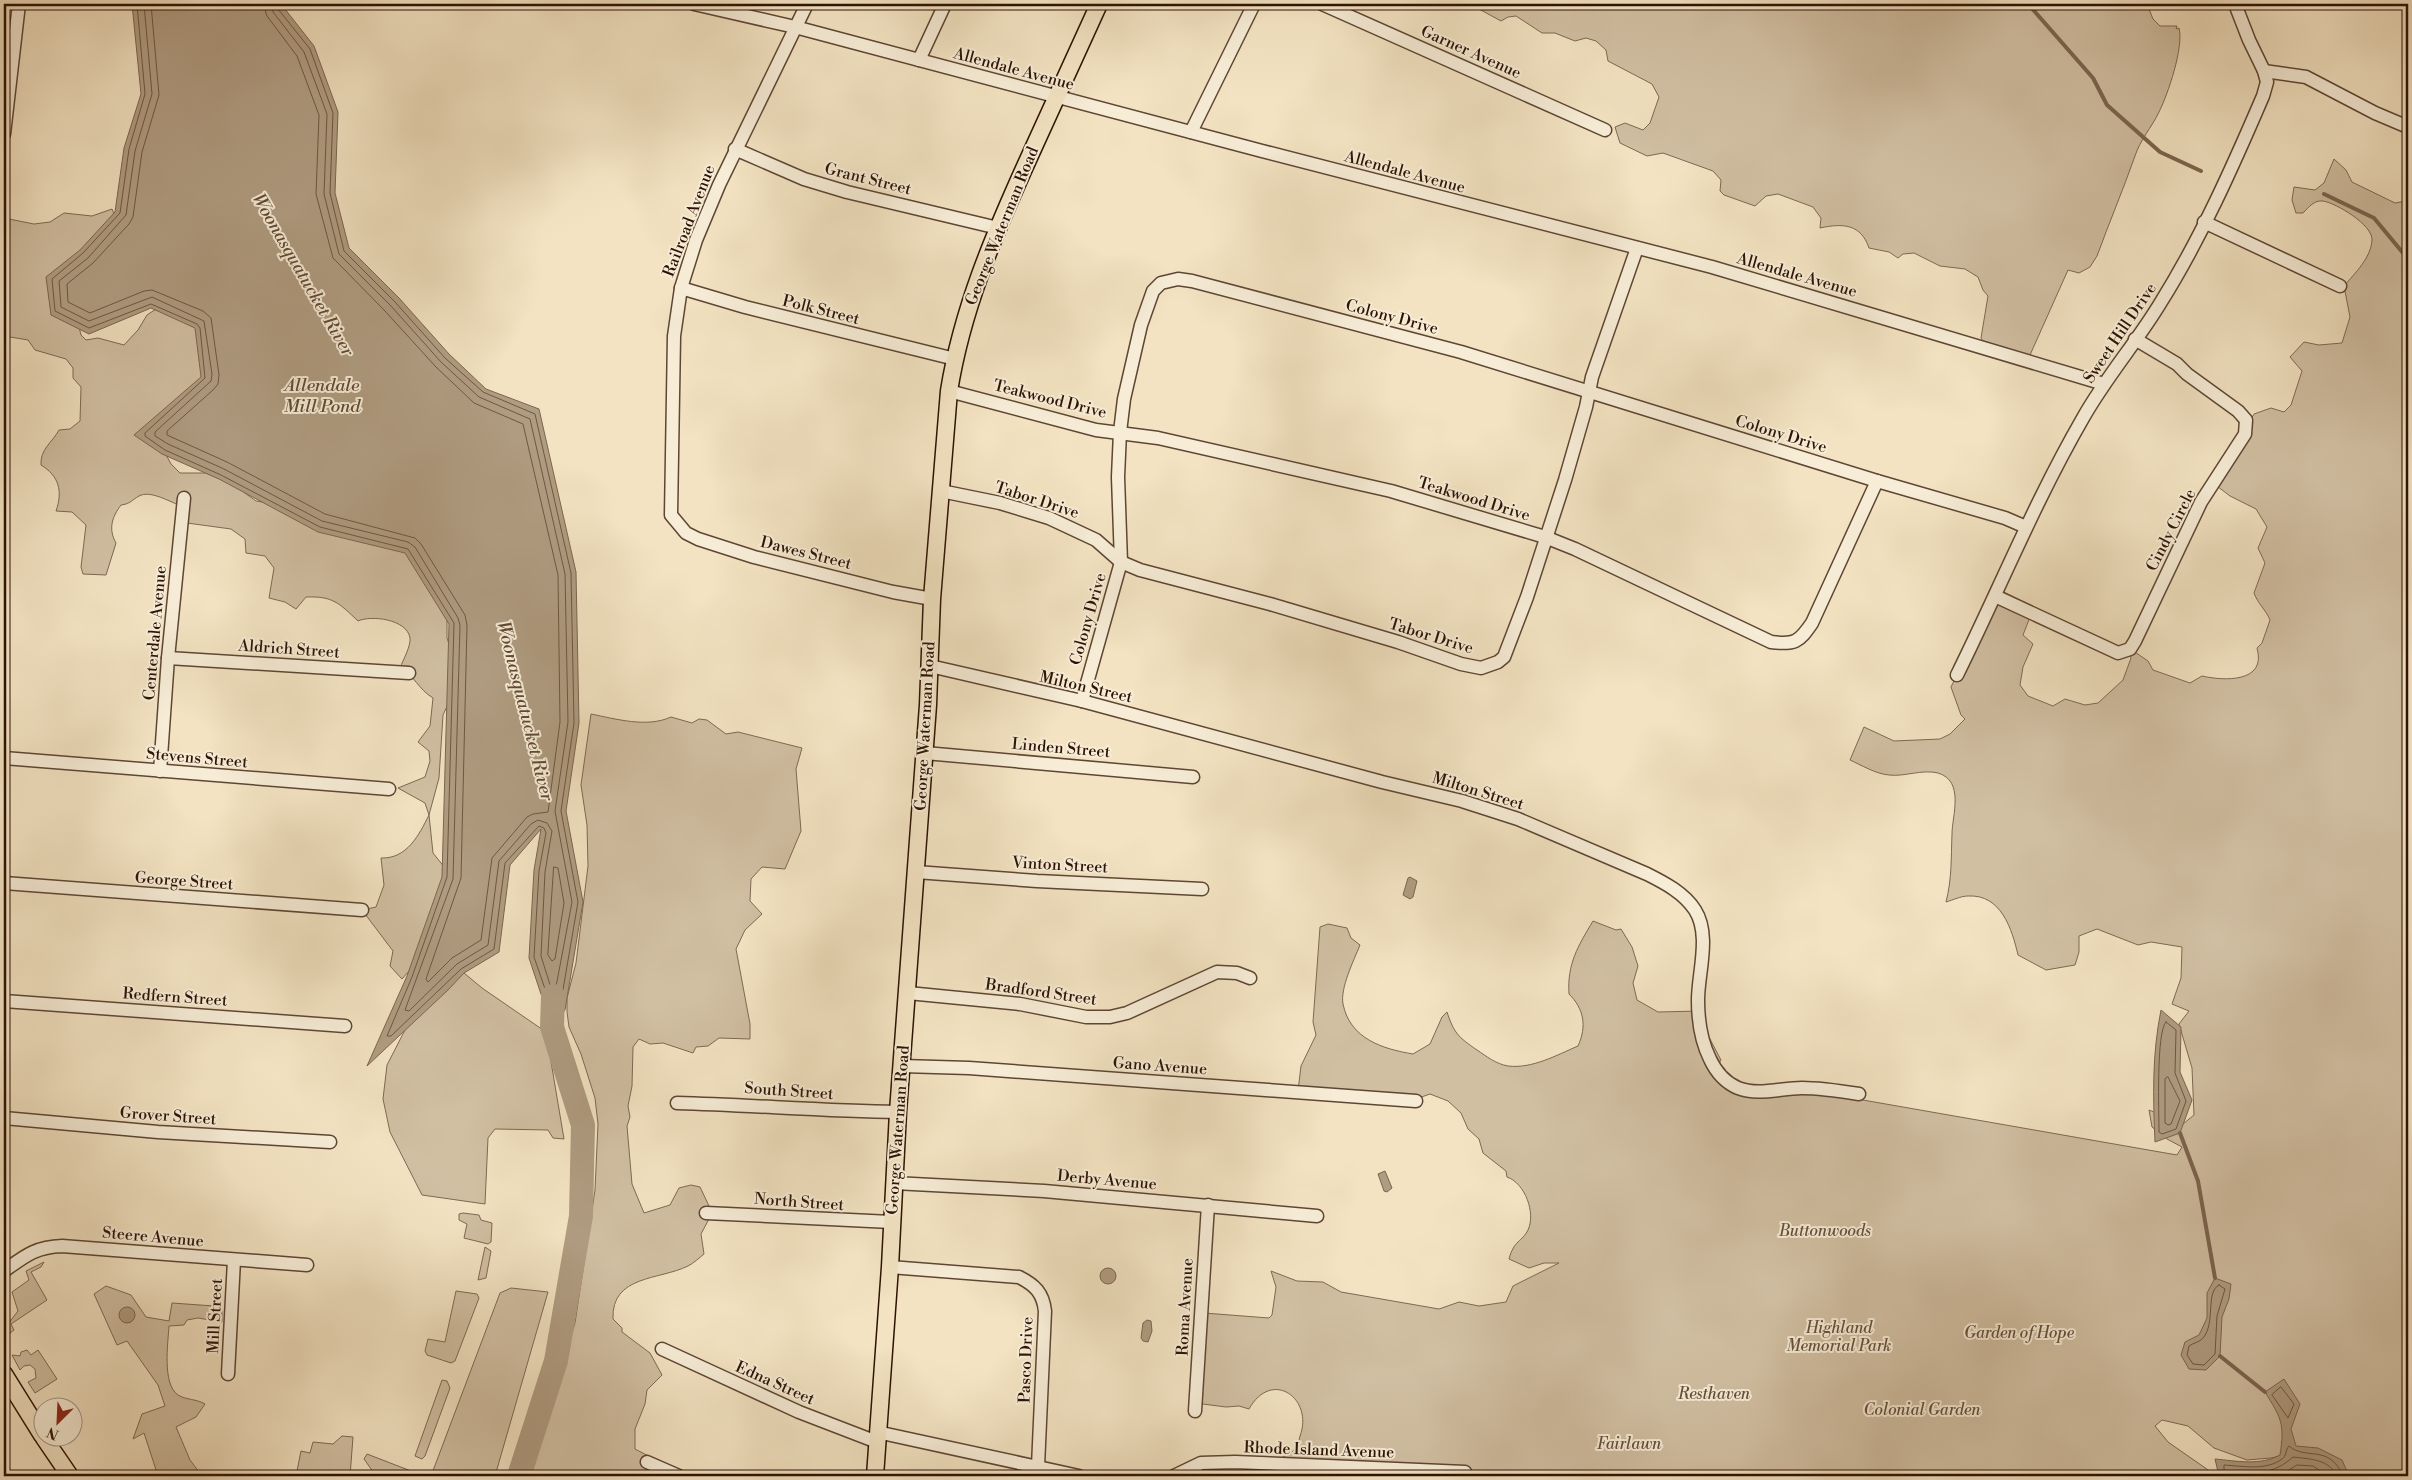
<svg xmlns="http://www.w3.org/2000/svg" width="2412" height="1480" font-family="'Libre Bodoni',serif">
<rect width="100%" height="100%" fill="#f3e3c2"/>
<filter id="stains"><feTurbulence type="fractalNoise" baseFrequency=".004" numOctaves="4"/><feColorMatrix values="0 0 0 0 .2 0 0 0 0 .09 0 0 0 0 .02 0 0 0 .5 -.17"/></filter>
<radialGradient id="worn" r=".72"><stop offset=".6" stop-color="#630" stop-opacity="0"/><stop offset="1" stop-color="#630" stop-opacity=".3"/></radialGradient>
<!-- green -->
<g fill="#d1bfa2" stroke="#7f6853">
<path d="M1478,4H2147L2153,19L2160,26H2177L2176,29L2179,28C2184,47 2168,94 2159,112C2152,127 2140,140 2135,156C2123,190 2109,223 2097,256L2090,267L2079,273L2068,270L2030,355L1983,341L1981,338L1988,296L1983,290L1978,277L1965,269L1940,266L1914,253L1903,254L1898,258L1889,252L1869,248C1861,224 1843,223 1820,228L1821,218L1813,207L1778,194L1766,196L1755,206L1724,195L1720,191L1721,180L1713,171L1663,153L1647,156L1620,143L1615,127L1625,123L1643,130L1650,123L1659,97L1652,84L1608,61L1606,50L1596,41L1586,38L1575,41L1555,33H1542L1516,16L1508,17L1501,21L1479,9Z"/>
<path d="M2334,159L2346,170L2352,182L2395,203L2406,201L2408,198V1476H2342L2293,1453L2271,1458L2247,1460L2214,1448L2188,1426L2162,1420L2155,1426L2168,1442L2211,1472L2213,1476H1324L1320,1471L1281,1458C1285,1456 1290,1454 1294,1450C1297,1447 1299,1441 1300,1436C1314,1399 1272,1368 1249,1409L1239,1406L1226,1407L1195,1403L1204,1313L1269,1318L1272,1315L1276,1287L1271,1271L1297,1281L1323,1282L1341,1292L1439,1309L1459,1302L1479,1306L1506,1302L1513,1286L1559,1263H1544L1529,1268L1509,1259C1514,1240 1522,1242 1528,1230C1536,1213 1525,1183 1507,1177L1506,1171L1483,1153L1479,1139L1468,1129L1461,1113L1448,1101L1430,1094L1416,1099L1298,1091L1301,1066L1316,1035L1313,1022L1320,927L1328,924L1347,928L1351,938L1360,945C1354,960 1340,988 1343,1004C1350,1039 1383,1049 1413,1054L1430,1044L1442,1017L1447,1012C1454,1033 1458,1037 1477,1050C1486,1056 1496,1064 1508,1066C1532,1069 1557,1055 1578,1046C1587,1026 1584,1009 1569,994C1567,964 1578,946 1593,921L1616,930L1621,929L1632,947L1638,966L1633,983L1637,1000L1658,1012L1700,1011L1702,1024L1721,1060L1719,1063L1732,1078L1744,1087L1840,1096L2177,1155L2182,1147L2167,1139L2152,1127L2149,1110L2183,1124L2194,1115L2192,1068L2179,1024L2189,1011L2172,1004L2181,978L2182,947L2151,942L2138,945L2097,929L2079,936V952L2075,965L2046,970L2018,955C2012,929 2001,894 1968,896C1961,896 1953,900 1946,902C1952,879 1951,858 1952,834C1952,816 1965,781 1938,773C1922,769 1904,777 1889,775C1876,774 1861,765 1850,760L1864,727L1894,741L1940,739L1950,734L1965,719L1961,715L1951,687L1998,591H2002L2034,607L2023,635L2033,644L2023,667L2020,685L2028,696L2053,706L2065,699L2085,705L2098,703L2123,680L2131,658L2129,648L2148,661L2153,670L2190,683L2202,676C2224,681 2267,683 2257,648L2262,643L2270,620C2266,610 2258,604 2254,593L2265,563L2258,548L2267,527L2256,509L2230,496L2213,483L2254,414L2271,408L2284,412L2291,405L2302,371L2290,357L2304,342L2319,345L2342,343L2350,317L2344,286C2355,273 2371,258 2372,240C2373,225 2336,203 2323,201C2314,200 2309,207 2303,213H2296L2292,200L2294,187L2315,190L2324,183Z"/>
<path d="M112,209L114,214L78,323L81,335L86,340L98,338L124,345L138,330L147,315L165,303L191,307L214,374L162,447L171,464L180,473H206L231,483L256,501L386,520L447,606V638L455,663V689L443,715L439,778L429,815L433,853L453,878L415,964L402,979L390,966L393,951L362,910L376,907L384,885L381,858C407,859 419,835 429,815L425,803L398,788L425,777L430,761L429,751L418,742L430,726L433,698C418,689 415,676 400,668C403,660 411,646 410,638C407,619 371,615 358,621C339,603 333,596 306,597L296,609L285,602L269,598L274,568L265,556L246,553L245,539L231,529L187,523L179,505C168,501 150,490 139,496C132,500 130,504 121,505C112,517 108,529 116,543L106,575L83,574L81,567L86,525L72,512L56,511C63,491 59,476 41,465C40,449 52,443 59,430L70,429L80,421L81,387L73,378V368L66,359L35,350L28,340L4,336V218L34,224L50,222L64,213L92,216Z"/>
<path d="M591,714C616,719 647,728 671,717L692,723L699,719L707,720L726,734L738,732L802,748L796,769L801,831L785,869L762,867L751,879L750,901L762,914L745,930L736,949L750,1024V1039L719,1038L708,1046L696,1047L693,1053L663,1043L650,1044L639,1039L633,1047L632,1086L628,1106L630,1117L627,1126L632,1184L644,1213L670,1205L679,1188L691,1185L700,1187L710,1208V1217L701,1234L704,1254C699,1258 694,1263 688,1266C660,1280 611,1275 613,1319L622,1328V1332L650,1353L662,1375L647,1390L645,1404L635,1429V1449L660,1462L662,1470L657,1476H527L575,1323L595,1190L598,1124L595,1098L581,1054L569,1027L567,1012V998L576,963L588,866L587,825L581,785Z"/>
<path d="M464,973L482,988L546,1032L564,1139L553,1138L548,1130L495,1129L488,1138L485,1204L422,1195L390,1132L383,1099L387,1065L406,1028Z"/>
<path d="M463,1213L479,1215L481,1220L492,1223L491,1242L488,1244L464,1238L467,1224L459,1220V1214Z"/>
<path d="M485,1247L491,1251L486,1278L478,1280Z"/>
<path d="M44,1262L41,1267L31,1272L47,1300L11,1324L14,1330L9,1334L5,1328L18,1311L12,1292L29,1280L26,1271Z"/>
<path d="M106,1286L131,1295L146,1317L169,1321L172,1303L214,1306L215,1310L222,1311V1322L198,1318L187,1320L184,1325L169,1326C168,1343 162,1384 178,1395C186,1400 197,1399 205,1404L196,1417L176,1427L190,1460L202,1476H158L144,1433L133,1439L142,1414L165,1406L158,1385L127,1341L117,1345L94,1294Z"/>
<path d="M511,1288L548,1292L495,1476H431L500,1293Z"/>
<path d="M456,1291L477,1294L479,1298L455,1361L451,1363L427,1355L425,1351L428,1339L445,1342Z"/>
<path d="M27,1350L31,1355L38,1350L57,1379L35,1393L28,1382L36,1378L35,1369L30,1365L24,1366L20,1370L12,1355L20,1356L21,1352Z"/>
<path d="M442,1380L447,1381L450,1388L425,1456L422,1459L415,1456Z"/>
<path d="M342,1436L353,1437L350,1476H296L301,1451L310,1453L313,1442L333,1444Z"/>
<path d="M367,1454L411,1471L409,1476H376L364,1459Z"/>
</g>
<!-- water -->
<g fill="#b09c81" stroke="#7c654f">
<path d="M132,4H281L314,46L338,112L335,193L349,248L399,298L449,354L486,389L539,409L576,572L579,723L566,811L583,902L565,1010L552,1027L529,958L534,870L541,829L510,865L499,952L464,973L448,990L367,1066L407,976L442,877L449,624L405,553L318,532L219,479L162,454L134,435L201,377L195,328L151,308L89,334L51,315L46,277L80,250L115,212L124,148L141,94Z"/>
<path d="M1410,877L1417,881L1413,897L1410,899L1403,895L1408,878Z"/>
<path d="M2161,1010L2181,1027L2180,1072L2192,1100L2180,1133L2155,1142C2153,1098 2152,1054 2161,1010Z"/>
<path d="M1385,1171L1392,1188L1387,1192L1384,1191L1378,1174Z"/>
<circle cx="1108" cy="1276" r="8"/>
<path d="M2215,1278L2231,1284L2229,1299L2222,1317L2220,1356L2206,1370L2189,1369L2181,1355L2185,1342L2199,1335L2207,1318V1293Z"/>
<circle cx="127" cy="1315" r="8"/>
<path d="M1147,1320L1151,1321L1152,1331L1148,1342L1143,1341L1141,1338L1143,1323Z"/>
<path d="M2284,1379L2300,1404L2291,1429L2296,1446L2318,1448L2342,1460L2349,1476H2219L2215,1459C2237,1461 2260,1466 2280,1455C2285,1423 2281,1418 2265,1392Z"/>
</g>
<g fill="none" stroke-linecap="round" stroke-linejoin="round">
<!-- shore -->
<g stroke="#6e5742" stroke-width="1">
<path d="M137,4L145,94L129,149L120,213L83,253L52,279L55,311L89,328L151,304L197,324L200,328L205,378L145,433V436L165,450L221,475L320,527L408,549L454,623L447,877L412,977L387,1036H391L461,969L494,949L505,863L539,826L544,828L546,833L539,871L534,957L553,1012L556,1013L560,1007L578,902L561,811L574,723L571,573L535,414L483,392L445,358L395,302L344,251L330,193L333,113L310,49L278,9L277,4"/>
<path d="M144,4L152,94L135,151L126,215L88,258L59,281L61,307L89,321L152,297L204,321L212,374L211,381L155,432V436L168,444L224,469L322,521L408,542L415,547L458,618L460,625L453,879L405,1010L409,1011L457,964L488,945L499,861L531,824L538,820L547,823L552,831L545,872L541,956L552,991L555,992L572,902L555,811L568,722L565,574L530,419L479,397L441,362L391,306L339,254L324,194L327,114L304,52L273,12L271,4"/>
<path d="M151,4L159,95L142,152L133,217L129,224L93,263L67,284L68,302L90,313L144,291L152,290L203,311L211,318L219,375L218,384L213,390L167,431V435L227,462L325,514L415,538L421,544L465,615L467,625L461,878L426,979L428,982L452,958L481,940L492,858L527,817L533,814L548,812L560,722L558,575L523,424L474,403L436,367L385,311L333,258L316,194L319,115L297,56L267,16L263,4"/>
<path d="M554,867L558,868L564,903L555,959L552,961L548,955Z"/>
<path d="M2166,1022L2176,1030L2175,1073L2186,1101L2176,1129L2162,1134L2159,1132C2159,1114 2156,1031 2166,1022Z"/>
<path d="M2168,1077L2180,1101L2171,1124L2168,1125L2165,1123V1079Z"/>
<path d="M2219,1285L2225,1289L2217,1316L2215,1354L2204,1365L2193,1364L2187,1355L2189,1346C2193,1343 2200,1342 2203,1338C2216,1323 2205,1292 2219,1285Z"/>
<path d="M2281,1387L2294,1404L2288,1418L2272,1395Z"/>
<path d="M2224,1476V1465C2242,1466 2266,1471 2282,1459C2287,1456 2285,1450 2289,1446C2306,1461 2329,1443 2343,1476"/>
<path d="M2230,1476L2232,1472C2257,1474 2274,1474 2293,1457C2310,1459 2329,1459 2337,1476"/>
<path d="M2279,1476L2297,1465L2313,1466L2328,1476"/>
</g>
<!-- stream -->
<g stroke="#7c654f" stroke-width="4">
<path d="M2028,4L2093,78L2107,105L2160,152L2201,171"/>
<path d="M2324,194L2374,218L2408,259"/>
<path d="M2180,1133L2198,1181L2215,1278"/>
<path d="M2220,1356L2265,1392"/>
</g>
<!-- river -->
<path stroke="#b09c81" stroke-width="24" d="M519,1476L556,1361L581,1216L583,1125L552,1027L553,996"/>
<!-- minor casing -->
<g stroke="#5e4634" stroke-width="15">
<g id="minor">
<path d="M694,4L795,27L1262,151L1712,267L2104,384"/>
<path d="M807,4L719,185L696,240L681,288L674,336L671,515L686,533L698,539L754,557L893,592L932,599"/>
<path d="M1322,4L1605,130"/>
<path d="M919,60L945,4"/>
<path d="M2264,71L2306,77L2375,113L2408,127"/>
<path d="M1191,132L1254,4"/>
<path d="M4,134L19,4"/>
<path d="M735,149L804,179L847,192L998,228"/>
<path d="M2204,222L2340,286"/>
<path d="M681,288L745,307L955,359"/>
<path d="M949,391L1096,430L1158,438L1391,491L1545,537L1575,549L1771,642C1795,645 1799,642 1812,623L1877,481"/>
<path d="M941,491L1000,503L1049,518L1096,540L1121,562L1140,570L1270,604L1398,642L1461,664L1481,668L1498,662L1504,657L1527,597L1565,480L1586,407L1592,377L1637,248"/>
<path d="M1995,596L2118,653L2130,649L2135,641L2201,502L2245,434L2246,420L2238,411L2187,374L2177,364L2135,339"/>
<path d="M168,658L409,673"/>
<path d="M930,666L1082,701L1382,782L1462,801L1518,819L1647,874C1665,883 1684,893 1695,910C1711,935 1698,973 1698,1000C1698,1020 1701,1041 1710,1059C1716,1072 1724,1082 1738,1088C1758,1096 1781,1088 1802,1088C1821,1088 1840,1091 1859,1094"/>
<path d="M1957,675C1999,590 2035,501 2083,418C2106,377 2137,342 2161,302C2201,238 2233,166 2263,96L2267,82L2264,71L2249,40L2235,4"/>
<path d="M1082,701L1121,562L1118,477L1120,432L1124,399L1141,325L1153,291L1161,283L1178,279L1192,281L1461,352L1877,481L2005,518L2026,527"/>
<path d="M925,753L1193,777"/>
<path d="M4,758L389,789"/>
<path d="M160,771L168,658L184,498"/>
<path d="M916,872L1037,881L1202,889"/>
<path d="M4,883L362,910"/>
<path d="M908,993L1020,1004L1086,1017H1110L1127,1013L1217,972L1237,973L1250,978"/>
<path d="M4,1001L345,1026"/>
<path d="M902,1066L969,1068L1416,1101"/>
<path d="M677,1103C751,1105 824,1111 898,1112"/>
<path d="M4,1118L158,1132L330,1142"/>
<path d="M894,1183L1044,1191L1317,1216"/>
<path d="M706,1213L891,1222"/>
<path d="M890,1267L1019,1277C1035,1285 1043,1293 1045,1311L1038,1466"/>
<path d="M4,1271C25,1256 35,1247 62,1246L307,1265"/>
<path d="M662,1349L799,1412L877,1442"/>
<path d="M228,1374L234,1260"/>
<path d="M1195,1411L1208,1205"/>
<path d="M877,1432L1079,1476"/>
<path d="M647,1462L679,1476"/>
<path d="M1174,1476L1201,1463L1235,1462L1465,1472"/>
</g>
</g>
<!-- major casing -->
<g stroke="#2d1204" stroke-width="19">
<g id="major">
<path d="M4,1374L42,1435"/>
<path d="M44,1438L70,1476"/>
<path d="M875,1476L890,1267L898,1112L928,705L932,599L949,391C962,310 993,237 1027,162C1051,109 1075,57 1099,4"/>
</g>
</g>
<!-- minor -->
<use href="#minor" stroke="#f7edd7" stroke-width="12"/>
<!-- major -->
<use href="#major" stroke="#f3e3c2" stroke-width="16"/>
</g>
<g text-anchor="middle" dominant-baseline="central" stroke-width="4" stroke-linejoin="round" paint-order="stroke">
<!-- street labels -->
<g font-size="16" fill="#2d1204" stroke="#f7edd7">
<text transform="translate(1471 52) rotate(24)">Garner Avenue</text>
<text transform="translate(1014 69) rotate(15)">Allendale Avenue</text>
<text transform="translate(1405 172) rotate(15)">Allendale Avenue</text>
<text transform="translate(868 179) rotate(14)">Grant Street</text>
<text transform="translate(689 221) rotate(-69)">Railroad Avenue</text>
<text transform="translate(1002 226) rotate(-68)">George Waterman Road</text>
<text transform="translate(1797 275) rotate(16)">Allendale Avenue</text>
<text transform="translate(821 310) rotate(14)">Polk Street</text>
<text transform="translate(1392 317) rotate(15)">Colony Drive</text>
<text transform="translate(2120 333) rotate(-56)">Sweet Hill Drive</text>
<text transform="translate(1050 399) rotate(14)">Teakwood Drive</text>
<text transform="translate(1781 434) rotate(17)">Colony Drive</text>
<text transform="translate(1474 499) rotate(17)">Teakwood Drive</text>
<text transform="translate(1037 500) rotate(18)">Tabor Drive</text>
<text transform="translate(2171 530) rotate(-63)">Cindy Circle</text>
<text transform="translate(806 553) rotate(14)">Dawes Street</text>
<text transform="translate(1088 619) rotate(-74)">Colony Drive</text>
<text transform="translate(155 633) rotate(-85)">Centerdale Avenue</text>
<text transform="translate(1431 636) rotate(17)">Tabor Drive</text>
<text transform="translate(289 649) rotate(4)">Aldrich Street</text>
<text transform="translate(1086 687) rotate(13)">Milton Street</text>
<text transform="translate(925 726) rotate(-87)">George Waterman Road</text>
<text transform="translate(1061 748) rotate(5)">Linden Street</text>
<text transform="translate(197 758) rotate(5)">Stevens Street</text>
<text transform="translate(1478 791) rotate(17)">Milton Street</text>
<text transform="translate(1060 865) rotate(3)">Vinton Street</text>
<text transform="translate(184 881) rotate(4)">George Street</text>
<text transform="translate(1041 992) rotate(8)">Bradford Street</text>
<text transform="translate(175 997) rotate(4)">Redfern Street</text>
<text transform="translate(1160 1066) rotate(4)">Gano Avenue</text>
<text transform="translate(789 1091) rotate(4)">South Street</text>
<text transform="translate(168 1116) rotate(4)">Grover Street</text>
<text transform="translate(898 1130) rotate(-86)">George Waterman Road</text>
<text transform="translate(1107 1180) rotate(5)">Derby Avenue</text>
<text transform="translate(799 1202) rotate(4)">North Street</text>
<text transform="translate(153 1237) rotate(5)">Steere Avenue</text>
<text transform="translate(1185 1307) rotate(-87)">Roma Avenue</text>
<text transform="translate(215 1316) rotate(-87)">Mill Street</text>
<text transform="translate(1026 1360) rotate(-88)">Pasco Drive</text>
<text transform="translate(775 1383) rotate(24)">Edna Street</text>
<text transform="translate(1319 1450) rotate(2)">Rhode Island Avenue</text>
</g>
<!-- park labels -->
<g font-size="16" font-style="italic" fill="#664f3b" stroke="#f7edd7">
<text x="1825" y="1231">Buttonwoods</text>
<text x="1839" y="1328">Highland<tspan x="1839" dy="18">Memorial Park</tspan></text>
<text x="2019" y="1333">Garden of Hope</text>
<text x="1714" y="1394">Resthaven</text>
<text x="1922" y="1410">Colonial Garden</text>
<text x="1629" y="1444">Fairlawn</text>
</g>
<!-- water labels -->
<g font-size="18" font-style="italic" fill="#614936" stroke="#f7edd7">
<text transform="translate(303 275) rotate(60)">Woonasquatucket River</text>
<text x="322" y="385">Allendale<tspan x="322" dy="21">Mill Pond</tspan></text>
<text transform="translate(525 711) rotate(76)">Woonasquatucket River</text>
</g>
</g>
<!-- margin -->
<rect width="2412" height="1480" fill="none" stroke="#f3e3c2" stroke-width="20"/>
<rect x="5" y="5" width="2402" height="1470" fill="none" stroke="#2d1204" stroke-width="2.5"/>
<rect x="10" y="10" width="2392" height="1460" fill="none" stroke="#2d1204"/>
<!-- north arrow -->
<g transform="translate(58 1422) rotate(204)"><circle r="24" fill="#f7edd7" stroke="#a69583"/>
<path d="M0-4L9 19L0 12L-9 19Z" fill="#8f2418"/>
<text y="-8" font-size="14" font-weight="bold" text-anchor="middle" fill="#2d1204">N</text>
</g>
<rect width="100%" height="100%" filter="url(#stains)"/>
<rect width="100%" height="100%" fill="url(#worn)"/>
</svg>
